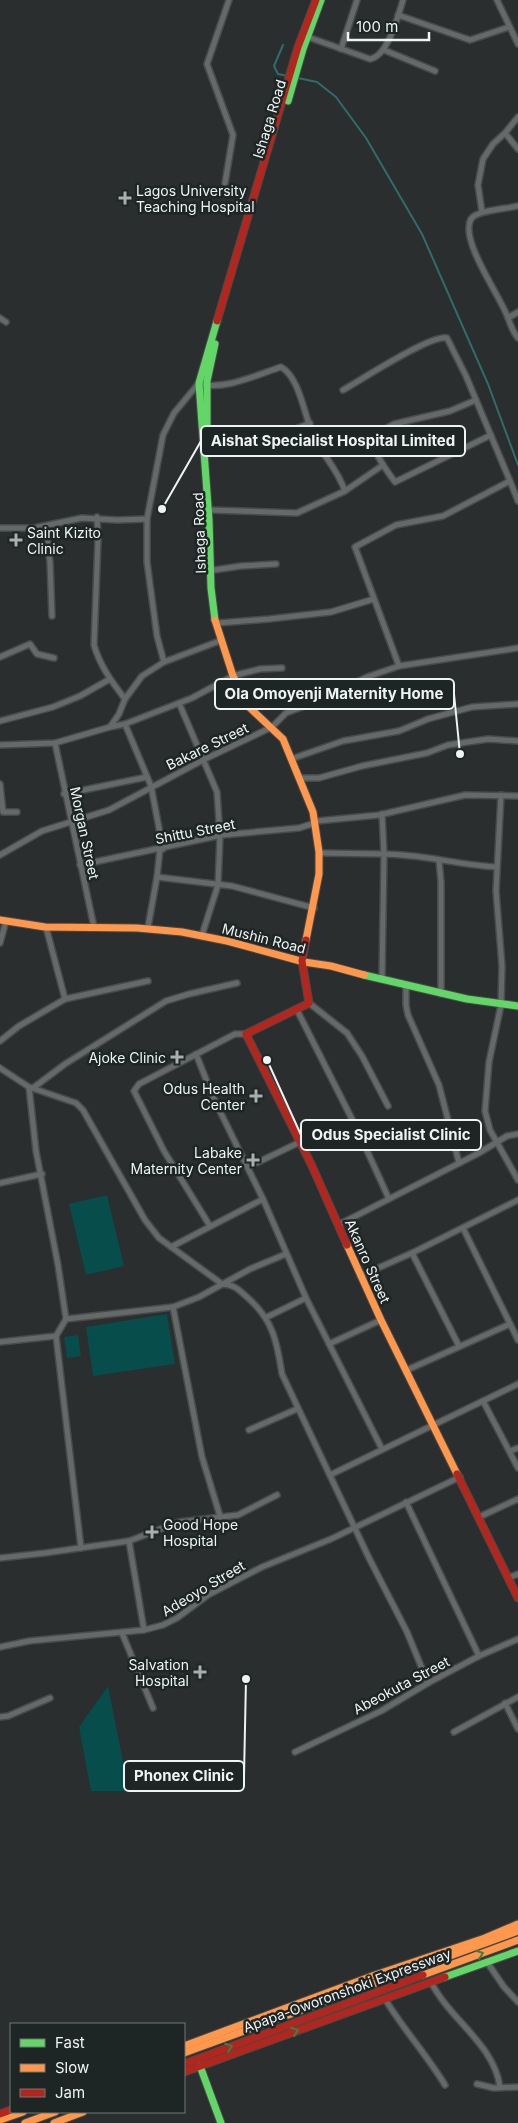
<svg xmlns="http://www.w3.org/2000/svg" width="518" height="2123" font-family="Inter,sans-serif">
<rect width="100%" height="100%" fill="#2a2e2e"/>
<!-- green -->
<g fill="#064d4b">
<path d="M107,1195L124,1266L86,1275L69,1204Z"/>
<path d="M167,1314L175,1364L93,1376L86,1327Z"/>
<path d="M78,1335L81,1356L67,1358L64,1337Z"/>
<path d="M108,1686L129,1791H91L79,1727Z"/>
</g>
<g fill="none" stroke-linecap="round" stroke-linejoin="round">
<!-- stream -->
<g stroke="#2f6d6b" stroke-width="2">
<path d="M283,45L274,66L278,74L288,76"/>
<path d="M298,78L317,82L336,97L366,138L422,234L488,384L518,465"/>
</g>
<!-- street casing -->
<g stroke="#474b4a" stroke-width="8">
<g id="street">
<path d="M497,0L518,44"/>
<path d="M398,15L470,40L509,27"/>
<path d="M305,36L370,59C388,56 398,16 403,0"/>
<path d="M341,49L357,0"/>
<path d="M384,50L435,71"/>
<path d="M505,133L518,149"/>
<path d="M225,183L233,135L207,64L229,0"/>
<path d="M518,206C506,209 477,210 471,219C459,240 501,297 508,318C511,325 512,331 518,338"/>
<path d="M482,212L478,185L483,159L493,144L505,133L518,117"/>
<path d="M0,318L6,322"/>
<path d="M508,318L518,312"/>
<path d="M343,390C361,380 431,334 447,338L466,376L510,481L443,516L396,525L355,547L399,666"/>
<path d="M476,400L450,411L394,424L372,437C374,454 385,468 395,482L491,435"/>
<path d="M263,443L310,423"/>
<path d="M510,481L518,501"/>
<path d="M210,510L297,513L345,491L383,465"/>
<path d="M97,517L98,539L94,645C100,666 112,682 125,699"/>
<path d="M46,527L50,562L52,616"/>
<path d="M0,528H34L82,518L117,520L147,519"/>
<path d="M214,570L241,566L276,564"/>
<path d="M218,623L269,619L331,612L374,599"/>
<path d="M0,657L30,644L37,654L54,658"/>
<path d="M164,662L157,636L147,562V519L163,435L174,413L199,383C221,392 259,374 281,367C301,378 305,421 315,440C326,459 337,469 345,491"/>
<path d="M236,675L260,669L282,668"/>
<path d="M179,703L217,792L220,836L218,885L202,935"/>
<path d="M0,721L53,707L80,696L110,679"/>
<path d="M110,727L125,724"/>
<path d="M55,743L94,927"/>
<path d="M0,745L55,743L110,727L119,714L125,699L142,676L164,662L222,640"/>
<path d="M294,758L343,741L399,731L428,719L472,707L518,704"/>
<path d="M302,778H319L362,766L427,753L448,745L488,739L518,741"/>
<path d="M0,784L3,812H17"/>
<path d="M64,794L147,777"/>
<path d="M501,795L496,891L502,966L501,1005L489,1062L485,1111L490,1130L518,1180"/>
<path d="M317,821L379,815L465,795L518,796"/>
<path d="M163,849L151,786L125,724L192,698L233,676"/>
<path d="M321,853L384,854L382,814"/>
<path d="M0,855L42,831L109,810L203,760L272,727L286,713L318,701L367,677L399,666L518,648"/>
<path d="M439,860L441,882V994"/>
<path d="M80,865L222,835L299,828L315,823"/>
<path d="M157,877L232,886L314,908"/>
<path d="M46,927L65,999"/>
<path d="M148,927L157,877L160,849"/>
<path d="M0,943L6,921"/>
<path d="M382,978L384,854C422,854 458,865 496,867"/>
<path d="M406,985V1005L408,1015L439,1085L459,1163"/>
<path d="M309,1003L347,1033L362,1056L388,1106"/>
<path d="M297,1010L359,1133L389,1199"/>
<path d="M0,1041L19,1026L65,999L148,981"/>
<path d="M196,1054L213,1097L263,1199L306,1298L382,1449"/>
<path d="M0,1068L29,1087L36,1151L58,1265L66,1319L56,1336L81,1548"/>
<path d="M29,1087L76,1103L83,1110L145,1220L159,1238L222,1284C235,1285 238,1289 248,1298C273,1320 277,1342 282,1374L369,1558L407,1632L428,1683"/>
<path d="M33,1088L65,1064L166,1001L189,994L237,983"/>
<path d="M248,1167L300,1142"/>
<path d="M0,1183L42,1174"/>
<path d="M338,1225L479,1153L507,1136L518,1134"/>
<path d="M210,1226L164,1151L134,1091L139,1084L235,1034H246"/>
<path d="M463,1228L518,1340"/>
<path d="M171,1247L263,1199"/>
<path d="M412,1253L459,1346"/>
<path d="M360,1276L412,1253L518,1200"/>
<path d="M173,1307L202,1457L220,1516"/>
<path d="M267,1317L306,1298"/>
<path d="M66,1319L173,1307L199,1297L250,1269L286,1254"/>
<path d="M0,1342L56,1336"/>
<path d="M329,1344L381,1320"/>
<path d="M407,1370L510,1324"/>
<path d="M483,1401L518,1468"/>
<path d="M249,1430L297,1409"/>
<path d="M510,1451L518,1448"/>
<path d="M330,1475L518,1384"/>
<path d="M406,1502L479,1656"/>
<path d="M479,1517L518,1499"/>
<path d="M129,1541L144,1630"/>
<path d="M0,1558L45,1553L129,1541L179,1522L238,1515L277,1495"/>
<path d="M508,1578L518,1574"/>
<path d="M122,1633L153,1708"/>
<path d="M0,1647L29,1641L144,1630L163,1625L177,1618L208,1595L262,1567L331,1539L460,1477"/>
<path d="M505,1703L518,1729"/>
<path d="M0,1717L8,1716L50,1698"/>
<path d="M454,1732L518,1697"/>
<path d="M295,1752L381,1711L428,1683L479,1656L518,1639"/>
<path d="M487,1962L504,1987L518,2002"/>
<path d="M431,1982C450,2020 494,2044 500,2087"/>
<path d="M385,1999C403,2029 427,2055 445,2085"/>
<path d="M477,2084L494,2088L518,2087"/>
</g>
</g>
<!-- fast casing -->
<g stroke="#474b4a" stroke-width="9">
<g id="fast">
<path d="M288,101L303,49L321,0"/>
<path d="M207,434V381L215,344"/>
<path d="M215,620L211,588L209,520L199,383L217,321"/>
<path d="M364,975L467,999L518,1006"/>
<path d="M445,1977L518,1951"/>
<path d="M200,2066L221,2123"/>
</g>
</g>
<!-- slow casing -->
<g stroke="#474b4a" stroke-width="9">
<g id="slow">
<path d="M215,620L233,676L250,708L283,739L313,812L319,852V874L306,940"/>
<path d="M0,920L45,927L137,928L182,932L227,941L304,962L331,966L364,975"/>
<path d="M347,1245L381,1320L457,1474"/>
<path d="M423,1975L518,1940"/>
<path d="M184,2046L375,1975L485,1938L518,1924"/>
<path d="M184,2053L518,1931"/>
<path d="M0,2120L23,2112"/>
<path d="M25,2123L55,2112"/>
<path d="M54,2123L83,2112"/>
</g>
</g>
<!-- jam casing -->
<g stroke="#474b4a" stroke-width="9">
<g id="jam">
<path d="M217,321L298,47L316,0"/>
<path d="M306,940L302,961L309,1003L246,1034L312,1166L347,1245"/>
<path d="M457,1474L518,1598"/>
<path d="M184,2064L423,1975"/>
<path d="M184,2072L445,1977"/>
<path d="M0,2114L11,2110"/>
</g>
</g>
<!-- street -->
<use href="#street" stroke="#666969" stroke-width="5"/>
<!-- fast -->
<use href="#fast" stroke="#63d668" stroke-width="7"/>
<!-- slow -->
<use href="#slow" stroke="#ff974d" stroke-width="7"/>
<!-- jam -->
<use href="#jam" stroke="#b3261e" stroke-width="7"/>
</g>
<!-- one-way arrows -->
<defs><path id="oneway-chevron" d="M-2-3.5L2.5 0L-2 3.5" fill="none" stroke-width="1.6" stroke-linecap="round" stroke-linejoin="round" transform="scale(1.25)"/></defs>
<g stroke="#407e46">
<use href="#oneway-chevron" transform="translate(480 1954) rotate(-20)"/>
<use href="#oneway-chevron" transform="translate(295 2031) rotate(-21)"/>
<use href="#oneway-chevron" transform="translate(229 2047) rotate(-20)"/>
</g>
<!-- markers -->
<g fill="#a9aeae" stroke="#1e2625" stroke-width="2">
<path d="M122.5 190.5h5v5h5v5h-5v5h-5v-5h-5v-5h5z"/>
<path d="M13.5 532.5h5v5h5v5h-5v5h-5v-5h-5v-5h5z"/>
<path d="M174.5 1049.5h5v5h5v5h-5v5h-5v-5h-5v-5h5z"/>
<path d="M253.5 1088.5h5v5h5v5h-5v5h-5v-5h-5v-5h5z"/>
<path d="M250.5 1152.5h5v5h5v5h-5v5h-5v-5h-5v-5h5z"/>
<path d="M149.5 1524.5h5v5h5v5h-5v5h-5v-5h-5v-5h5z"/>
<path d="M197.5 1664.5h5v5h5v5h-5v5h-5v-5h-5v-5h5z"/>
</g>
<g text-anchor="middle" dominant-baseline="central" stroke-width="5" stroke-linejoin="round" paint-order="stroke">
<!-- street labels -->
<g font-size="14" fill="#eef3f3" stroke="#1e2625">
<text transform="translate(269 119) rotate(-73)">Ishaga Road</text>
<text transform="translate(199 533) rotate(-92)">Ishaga Road</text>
<text transform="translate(207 746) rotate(-26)">Bakare Street</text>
<text transform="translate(195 831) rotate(-11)">Shittu Street</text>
<text transform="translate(85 833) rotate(78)">Morgan Street</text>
<text transform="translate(264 938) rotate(14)">Mushin Road</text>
<text transform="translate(368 1261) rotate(66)">Akanro Street</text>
<text transform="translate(203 1588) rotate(-31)">Adeoyo Street</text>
<text transform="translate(401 1685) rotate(-28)">Abeokuta Street</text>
<text transform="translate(347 1990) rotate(-20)">Apapa-Oworonshoki Expressway</text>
</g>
<!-- poi labels -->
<g font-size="14" fill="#eef3f3" stroke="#1e2625" text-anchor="end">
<text x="136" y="190" text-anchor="start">Lagos University<tspan x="136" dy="16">Teaching Hospital</tspan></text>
<text x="27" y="532" text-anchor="start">Saint Kizito<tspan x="27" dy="16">Clinic</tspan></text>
<text x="166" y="1057">Ajoke Clinic</text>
<text x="245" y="1088">Odus Health<tspan x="245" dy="16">Center</tspan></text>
<text x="242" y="1152">Labake<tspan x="242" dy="16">Maternity Center</tspan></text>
<text x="163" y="1524" text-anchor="start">Good Hope<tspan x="163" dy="16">Hospital</tspan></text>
<text x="189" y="1664">Salvation<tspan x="189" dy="16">Hospital</tspan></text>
</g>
</g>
<!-- callouts -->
<path fill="none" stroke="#eef3f3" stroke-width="2" d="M162 509L201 441M460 754L454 694M267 1060L301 1135M246 1679L244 1776"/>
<g fill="#eef3f3" stroke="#1e2625" stroke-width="2">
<circle cx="162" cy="509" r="5"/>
<circle cx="460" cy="754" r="5"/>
<circle cx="267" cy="1060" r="5"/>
<circle cx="246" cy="1679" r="5"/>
</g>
<g fill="#1e2625" stroke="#eef3f3" stroke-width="2">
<rect x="201" y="426" width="264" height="30" rx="5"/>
<rect x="215" y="679" width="239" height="30" rx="5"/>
<rect x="301" y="1120" width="180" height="30" rx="5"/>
<rect x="124" y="1761" width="120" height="30" rx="5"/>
</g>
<g font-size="15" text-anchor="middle" font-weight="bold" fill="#eef3f3">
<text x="333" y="446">Aishat Specialist Hospital Limited</text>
<text x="334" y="699">Ola Omoyenji Maternity Home</text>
<text x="391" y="1140">Odus Specialist Clinic</text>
<text x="184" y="1781">Phonex Clinic</text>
</g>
<!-- legend -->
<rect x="10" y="2023" width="175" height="90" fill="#1e2625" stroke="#717877"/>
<rect x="20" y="2039" width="25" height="8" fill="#63d668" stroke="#717877"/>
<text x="55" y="2048" font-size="15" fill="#eef3f3">Fast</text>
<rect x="20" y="2064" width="25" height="8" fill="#ff974d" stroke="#717877"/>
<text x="55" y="2073" font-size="15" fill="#eef3f3">Slow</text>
<rect x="20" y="2089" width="25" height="8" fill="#b3261e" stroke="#717877"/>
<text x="55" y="2098" font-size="15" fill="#eef3f3">Jam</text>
<!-- scale -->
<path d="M348 32v8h81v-8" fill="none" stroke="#eef3f3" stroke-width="2.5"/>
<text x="356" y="32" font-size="15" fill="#eef3f3" stroke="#1e2625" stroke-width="4" paint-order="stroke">100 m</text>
</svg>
